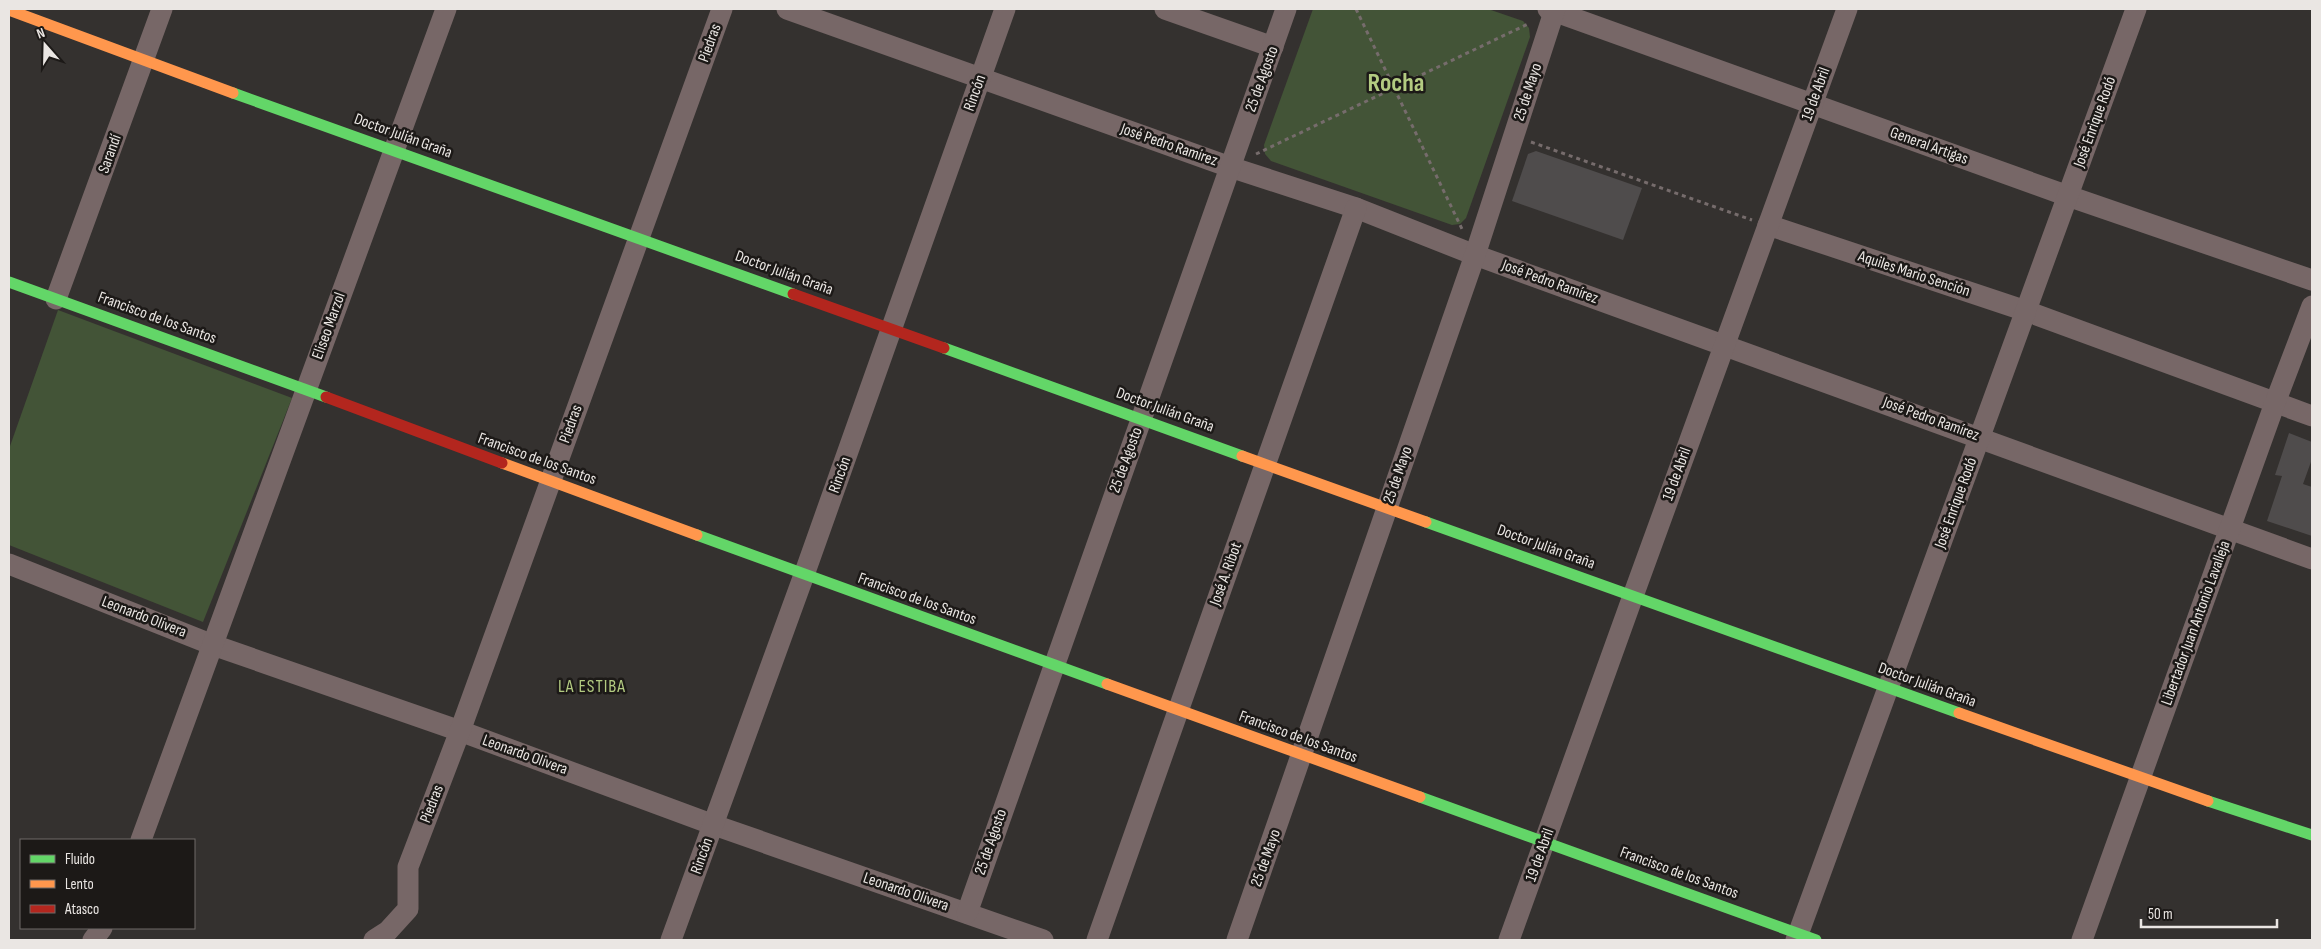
<svg xmlns="http://www.w3.org/2000/svg" width="2321" height="949" font-family="'Sofia Sans Condensed',sans-serif">
<rect width="100%" height="100%" fill="#34312f"/>
<!-- green -->
<g fill="#435437">
<path d="M1313,9H1488L1523,21L1529,28L1530,37L1466,218L1460,224L1452,225L1271,161L1265,154L1264,145Z"/>
<path d="M58,310L292,398L203,622L9,545V449Z"/>
</g>
<!-- building -->
<g fill="#4f4c4c">
<path d="M1536,151L1642,188L1623,240L1512,201L1528,154Z"/>
<path d="M2289,433L2312,442V459L2303,484L2312,487V536L2267,521L2282,476L2275,475Z"/>
</g>
<g fill="none" stroke-linecap="round" stroke-linejoin="round">
<!-- path -->
<g stroke="#766c6c" stroke-width="3" stroke-dasharray="4 4" stroke-linecap="butt">
<path d="M1356,9L1462,229"/>
<path d="M1531,142L1752,220"/>
<path d="M1256,154L1530,23"/>
</g>
<!-- street -->
<g stroke="#776767" stroke-width="21">
<path d="M787,9L1230,167L1356,208L1475,255L2312,559"/>
<path d="M1165,9L1273,47"/>
<path d="M1548,9L2068,196L2312,280"/>
<path d="M1768,225L2026,311L2312,416"/>
<path d="M56,299L162,9"/>
<path d="M9,564L213,645L460,731L714,825L1043,940"/>
<path d="M141,840L446,9"/>
<path d="M967,913L1286,9"/>
<path d="M93,940L102,928"/>
<path d="M374,940L388,931L408,909V867L460,731L722,9"/>
<path d="M671,940L804,575L1005,9"/>
<path d="M1097,940L1356,208"/>
<path d="M1237,940L1475,255L1555,9"/>
<path d="M1509,940L1633,596L1847,9"/>
<path d="M1796,940L2136,9"/>
<path d="M2082,940L2275,403L2312,306"/>
</g>
<!-- fast -->
<g stroke="#63d668" stroke-width="11">
<path d="M233,93L793,294"/>
<path d="M9,282L326,397"/>
<path d="M944,348L1242,456"/>
<path d="M1426,522L1959,713"/>
<path d="M697,535L1107,684"/>
<path d="M1420,797L1816,940"/>
<path d="M2208,801L2312,835"/>
</g>
<!-- slow -->
<g stroke="#ff974d" stroke-width="11">
<path d="M9,10L233,93"/>
<path d="M1242,456L1426,522"/>
<path d="M502,463L697,535"/>
<path d="M1107,684L1420,797"/>
<path d="M1959,713L2208,801"/>
</g>
<!-- jam -->
<g stroke="#b3261e" stroke-width="11">
<path d="M793,294L944,348"/>
<path d="M326,397L502,463"/>
</g>
</g>
<g text-anchor="middle" dominant-baseline="central" stroke-width="5" stroke-linejoin="round" paint-order="stroke">
<!-- street labels -->
<g font-size="16" fill="#eae6e3" stroke="#1c1917">
<text transform="translate(710 43) rotate(-70)">Piedras</text>
<text transform="translate(1262 79) rotate(-70)">25 de Agosto</text>
<text transform="translate(1528 92) rotate(-72)">25 de Mayo</text>
<text transform="translate(975 93) rotate(-70)">Rincón</text>
<text transform="translate(1816 94) rotate(-70)">19 de Abril</text>
<text transform="translate(2095 122) rotate(-70)">José Enrique Rodó</text>
<text transform="translate(403 136) rotate(20)">Doctor Julián Graña</text>
<text transform="translate(1169 145) rotate(19)">José Pedro Ramírez</text>
<text transform="translate(1929 146) rotate(20)">General Artigas</text>
<text transform="translate(110 154) rotate(-70)">Sarandí</text>
<text transform="translate(784 273) rotate(20)">Doctor Julián Graña</text>
<text transform="translate(1914 274) rotate(18)">Aquiles Mario Sención</text>
<text transform="translate(1550 282) rotate(20)">José Pedro Ramírez</text>
<text transform="translate(157 318) rotate(20)">Francisco de los Santos</text>
<text transform="translate(329 326) rotate(-70)">Eliseo Marzol</text>
<text transform="translate(1165 410) rotate(20)">Doctor Julián Graña</text>
<text transform="translate(1931 419) rotate(20)">José Pedro Ramírez</text>
<text transform="translate(571 424) rotate(-70)">Piedras</text>
<text transform="translate(537 459) rotate(20)">Francisco de los Santos</text>
<text transform="translate(1126 460) rotate(-70)">25 de Agosto</text>
<text transform="translate(1677 474) rotate(-70)">19 de Abril</text>
<text transform="translate(840 475) rotate(-70)">Rincón</text>
<text transform="translate(1398 475) rotate(-71)">25 de Mayo</text>
<text transform="translate(1956 503) rotate(-70)">José Enrique Rodó</text>
<text transform="translate(1546 547) rotate(20)">Doctor Julián Graña</text>
<text transform="translate(1226 574) rotate(-70)">José A. Ribot</text>
<text transform="translate(917 599) rotate(20)">Francisco de los Santos</text>
<text transform="translate(144 617) rotate(21)">Leonardo Olivera</text>
<text transform="translate(2196 623) rotate(-70)">Libertador Juan Antonio Lavalleja</text>
<text transform="translate(1927 685) rotate(20)">Doctor Julián Graña</text>
<text transform="translate(1298 737) rotate(20)">Francisco de los Santos</text>
<text transform="translate(525 755) rotate(20)">Leonardo Olivera</text>
<text transform="translate(432 804) rotate(-69)">Piedras</text>
<text transform="translate(991 842) rotate(-71)">25 de Agosto</text>
<text transform="translate(1540 855) rotate(-70)">19 de Abril</text>
<text transform="translate(702 856) rotate(-70)">Rincón</text>
<text transform="translate(1266 858) rotate(-70)">25 de Mayo</text>
<text transform="translate(1679 873) rotate(20)">Francisco de los Santos</text>
<text transform="translate(906 892) rotate(19)">Leonardo Olivera</text>
</g>
<!-- neighbourhood labels -->
<g font-size="18" letter-spacing="1" fill="#b3cb81" stroke="#1c1917">
<text x="592" y="686">LA ESTIBA</text>
</g>
<!-- town labels -->
<g font-size="26" font-weight="bold" fill="#b3cb81" stroke="#1c1917">
<text x="1396" y="83">Rocha</text>
</g>
</g>
<!-- border -->
<rect width="2321" height="949" fill="none" stroke="#eae6e3" stroke-width="20"/>
<!-- legend -->
<rect x="20" y="839" width="175" height="90" fill="#1c1917" stroke="#6e6b69"/>
<rect x="30" y="855" width="25" height="8" fill="#63d668" stroke="#6e6b69"/>
<text x="65" y="864" font-size="15" fill="#eae6e3">Fluido</text>
<rect x="30" y="880" width="25" height="8" fill="#ff974d" stroke="#6e6b69"/>
<text x="65" y="889" font-size="15" fill="#eae6e3">Lento</text>
<rect x="30" y="905" width="25" height="8" fill="#b3261e" stroke="#6e6b69"/>
<text x="65" y="914" font-size="15" fill="#eae6e3">Atasco</text>
<!-- north arrow -->
<g transform="translate(45 45) rotate(340)" stroke="#1c1917" stroke-width="4" paint-order="stroke">
<path d="M0-4L9 19L0 12L-9 19Z" fill="#eae6e3"/>
<text y="-8" font-size="14" font-weight="bold" text-anchor="middle" fill="#eae6e3">N</text>
</g>
<!-- scale -->
<path d="M2141 919v8h136v-8" fill="none" stroke="#eae6e3" stroke-width="2.5"/>
<text x="2148" y="919" font-size="15" fill="#eae6e3" stroke="#1c1917" stroke-width="4" paint-order="stroke">50 m</text>
</svg>
